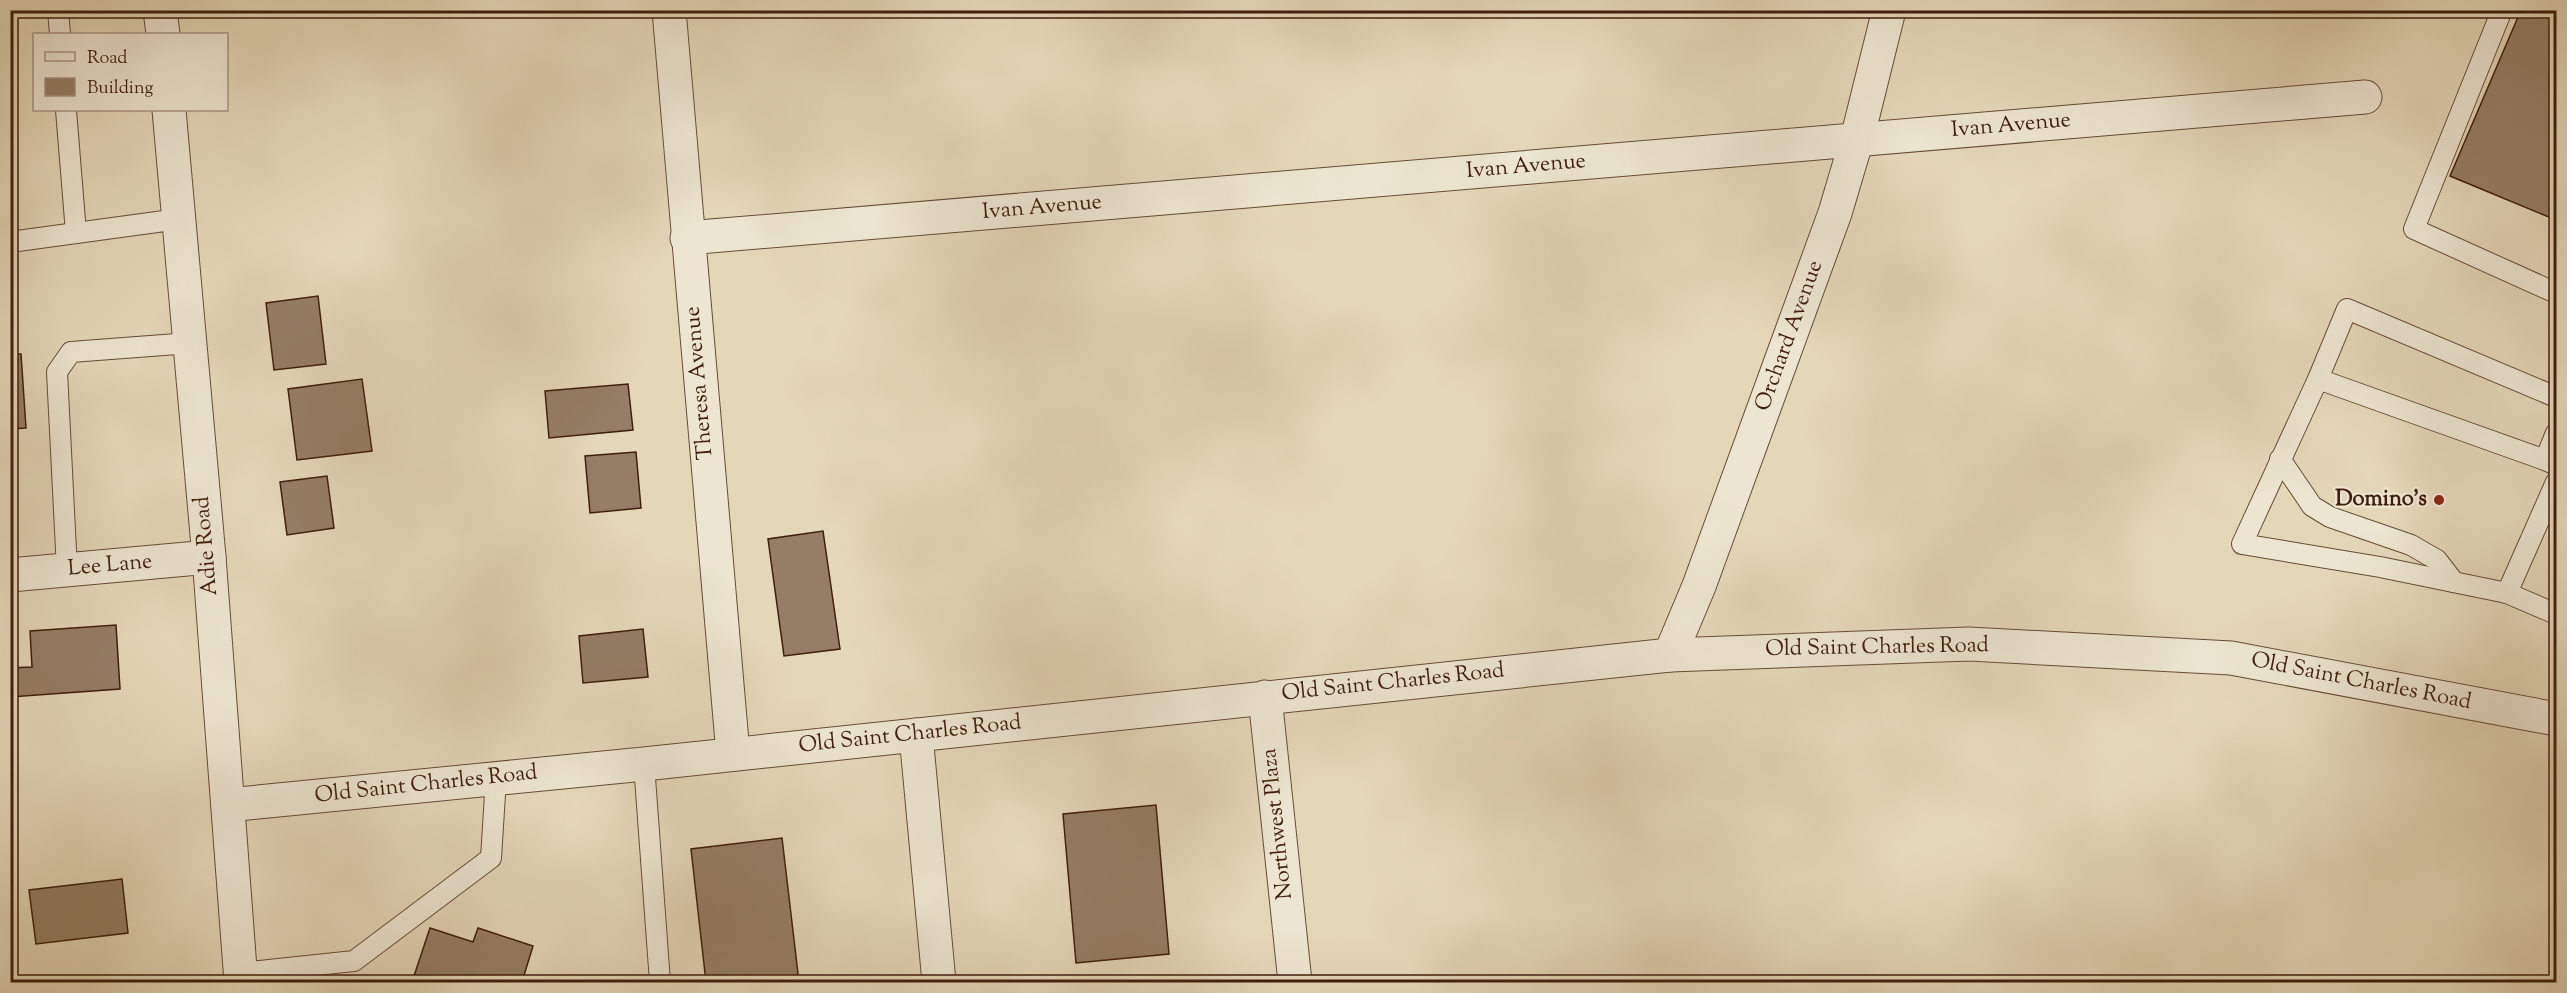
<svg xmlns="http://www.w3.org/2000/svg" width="2567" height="993" font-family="'Sorts Mill Goudy',serif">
<rect width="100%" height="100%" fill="#e4d7b8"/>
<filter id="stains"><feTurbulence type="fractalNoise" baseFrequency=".00333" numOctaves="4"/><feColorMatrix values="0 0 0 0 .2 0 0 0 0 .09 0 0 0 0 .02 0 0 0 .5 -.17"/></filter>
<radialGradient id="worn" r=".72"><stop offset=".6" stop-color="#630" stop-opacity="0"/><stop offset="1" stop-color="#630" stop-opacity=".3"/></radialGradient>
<!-- building -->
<g fill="#957e65" stroke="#401e0c" stroke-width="1.5">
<path d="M2521,10H2556V220L2450,176Z"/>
<path d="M318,296L326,364L274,370L266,303Z"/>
<path d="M10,354H21L26,428L10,429Z"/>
<path d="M362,379L372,451L297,460L288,389Z"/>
<path d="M628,384L633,430L549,438L545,391Z"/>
<path d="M636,452L641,508L590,513L585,456Z"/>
<path d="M327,476L334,528L287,535L280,482Z"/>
<path d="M823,531L840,649L784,656L768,539Z"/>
<path d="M116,625L120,689L10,697V668L32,667L30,631Z"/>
<path d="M643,629L648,677L583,683L579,636Z"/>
<path d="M1156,805L1169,954L1076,963L1063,814Z"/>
<path d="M782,838L799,982H706L691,849Z"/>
<path d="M122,879L128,933L36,944L29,890Z"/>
<path d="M430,928L473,942L478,928L533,946L522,982H412Z"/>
<path d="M1196,977V982H1155Z"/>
</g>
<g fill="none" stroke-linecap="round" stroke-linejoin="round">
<!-- service casing -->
<g stroke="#694c37" stroke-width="22">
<g id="service">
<path d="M58,10L60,34"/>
<path d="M2502,10L2414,229L2556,293"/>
<path d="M66,110L76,233"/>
<path d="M10,242L179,219"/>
<path d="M2318,379L2347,309L2556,397"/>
<path d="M2556,433L2545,460L2556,465"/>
<path d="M2280,459L2312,506L2330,517L2411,545L2437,560L2454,582"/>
<path d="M2556,482L2507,593L2556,614"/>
<path d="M67,570L57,372L71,352L190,343"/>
<path d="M2507,593L2380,567L2242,544L2318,379L2545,460"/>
<path d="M644,764L660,982"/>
<path d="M240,973L354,961L491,858L496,778"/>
</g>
</g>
<!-- minor casing -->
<g stroke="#694c37" stroke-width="35">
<g id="minor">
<path d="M669,10L733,754"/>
<path d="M687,238L2365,97"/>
<path d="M10,575L209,557"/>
<path d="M1670,655L1699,586L1835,213L1857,139L1889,10"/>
<path d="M1265,697L1295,982"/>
<path d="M916,735L939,982"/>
</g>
</g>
<!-- tertiary casing -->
<g stroke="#694c37" stroke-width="35">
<g id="tertiary">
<path d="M160,10L163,34"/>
<path d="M169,110L209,557L241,982"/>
<path d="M228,805L644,764L1670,655L1969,644L2231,658L2556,719"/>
</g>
</g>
<!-- service -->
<use href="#service" stroke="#ede5d1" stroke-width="20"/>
<!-- minor -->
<use href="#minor" stroke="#ede5d1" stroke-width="33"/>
<!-- tertiary -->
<use href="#tertiary" stroke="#ede5d1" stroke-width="33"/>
</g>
<!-- markers -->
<circle fill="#8f2418" stroke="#ede5d1" stroke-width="2" cx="2439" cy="500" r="6"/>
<g text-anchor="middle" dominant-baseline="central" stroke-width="4.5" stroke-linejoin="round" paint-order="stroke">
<!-- street labels -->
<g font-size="22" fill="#401e0c" stroke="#ede5d1">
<text transform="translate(2011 126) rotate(-5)">Ivan Avenue</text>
<text transform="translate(1526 167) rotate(-5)">Ivan Avenue</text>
<text transform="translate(1042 208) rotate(-5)">Ivan Avenue</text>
<text transform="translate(1790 336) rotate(-70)">Orchard Avenue</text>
<text transform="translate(700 383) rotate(-95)">Theresa Avenue</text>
<text transform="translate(207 546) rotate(-95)">Adie Road</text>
<text transform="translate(110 566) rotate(-5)">Lee Lane</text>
<text transform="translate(1877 648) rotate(-1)">Old Saint Charles Road</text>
<text transform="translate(2361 682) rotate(11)">Old Saint Charles Road</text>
<text transform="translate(1393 683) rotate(-6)">Old Saint Charles Road</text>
<text transform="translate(910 735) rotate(-6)">Old Saint Charles Road</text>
<text transform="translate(426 785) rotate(-6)">Old Saint Charles Road</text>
<text transform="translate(1278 824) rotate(-96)">Northwest Plaza</text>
</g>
<!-- poi labels -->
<g font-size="22" font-weight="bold" fill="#401e0c" stroke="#ede5d1" text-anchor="end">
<text x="2427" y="500">Domino's</text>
</g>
</g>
<!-- margin -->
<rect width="2567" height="993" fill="none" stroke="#e4d7b8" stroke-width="36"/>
<rect x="12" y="12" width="2543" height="969" fill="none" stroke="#401e0c" stroke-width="3"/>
<rect x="18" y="18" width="2531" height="957" fill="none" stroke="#401e0c" stroke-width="1.5"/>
<!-- legend -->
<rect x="33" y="33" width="195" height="78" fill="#ede5d1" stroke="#a89582" stroke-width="1.5"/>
<rect x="45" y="52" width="30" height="9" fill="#ede5d1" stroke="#a89582" stroke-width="1.5"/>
<text x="87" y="63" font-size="18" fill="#401e0c">Road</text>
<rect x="45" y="78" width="30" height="18" fill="#957e65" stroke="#a89582" stroke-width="1.5"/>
<text x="87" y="93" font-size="18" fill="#401e0c">Building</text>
<rect width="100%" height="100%" filter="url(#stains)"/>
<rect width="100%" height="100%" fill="url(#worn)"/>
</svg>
